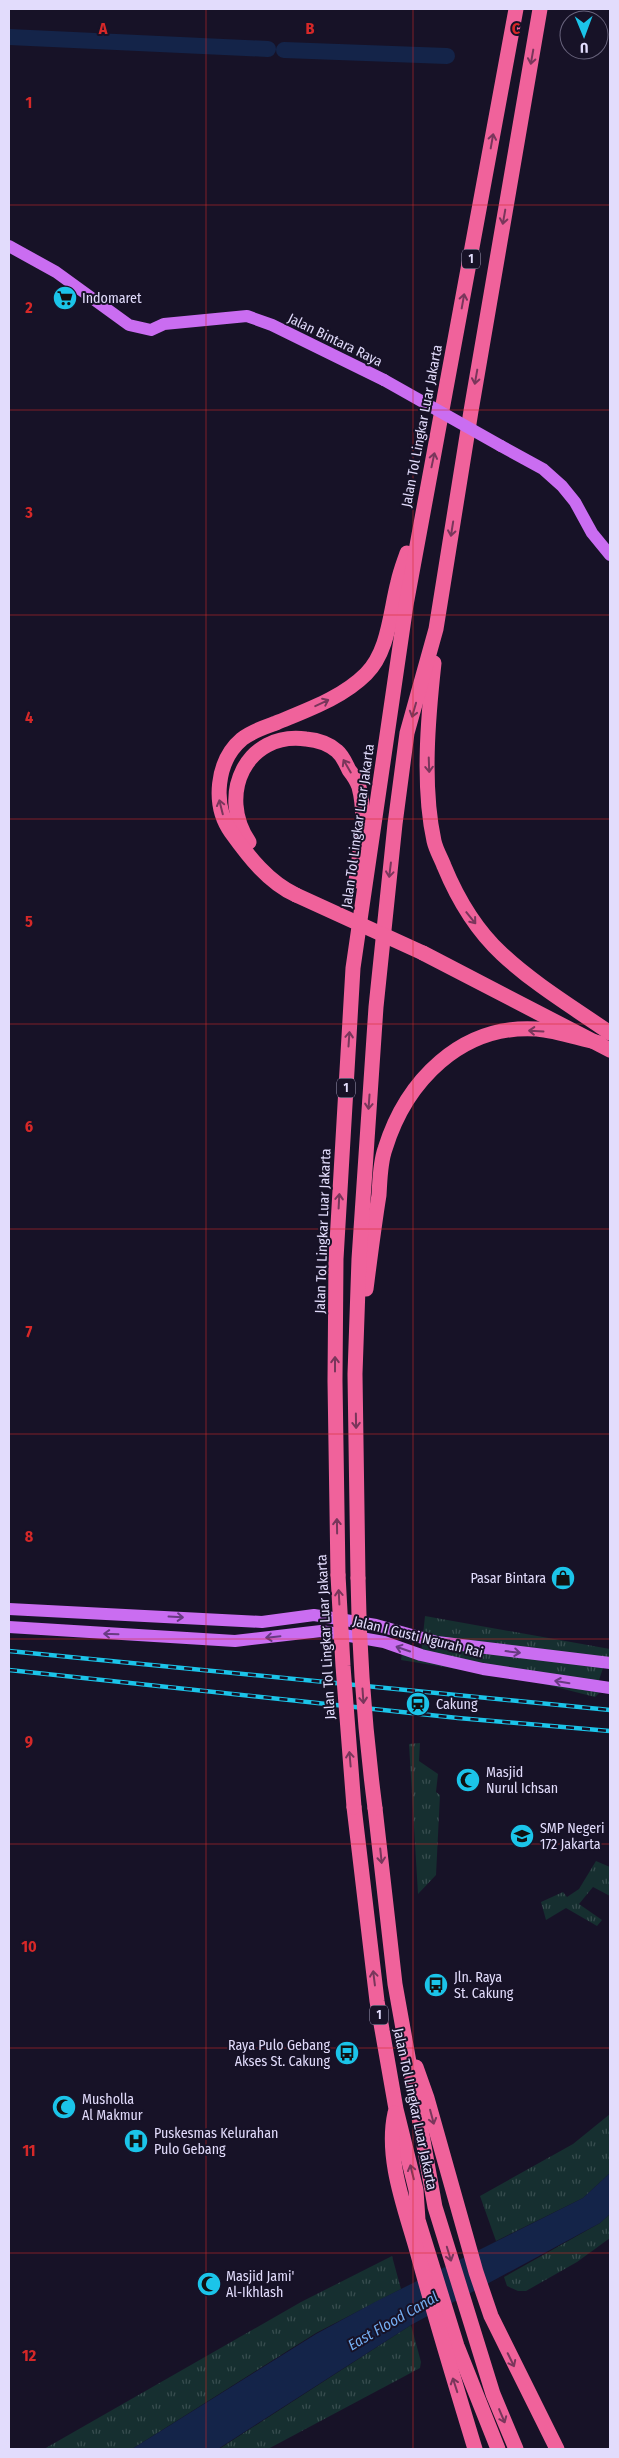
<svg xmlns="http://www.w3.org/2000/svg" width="619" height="2458" font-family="'Fira Sans Condensed',sans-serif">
<defs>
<pattern id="grass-tufts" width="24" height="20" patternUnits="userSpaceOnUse" patternTransform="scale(1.25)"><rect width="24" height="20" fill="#162f30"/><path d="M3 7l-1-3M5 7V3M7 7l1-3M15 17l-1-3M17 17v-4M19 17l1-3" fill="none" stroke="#384d4f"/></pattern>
</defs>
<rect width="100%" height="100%" fill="#171227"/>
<!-- grass -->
<g fill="url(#grass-tufts)">
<path d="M425,1616L610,1649V1663L605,1662L597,1686L605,1687L595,1697L532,1681L401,1660L402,1653L421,1654Z"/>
<path d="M420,1743L419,1761L438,1774L436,1792L440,1795L436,1875L418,1894L409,1744Z"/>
<path d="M596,1861L610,1867V1896L593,1887L579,1904L602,1920L597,1926L566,1908L546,1920L541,1902L563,1892L567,1897L579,1889Z"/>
<path d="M610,2114V2173L583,2198L496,2241L480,2196L573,2144Z"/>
<path d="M610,2214V2238L577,2262L526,2291H518L507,2286L504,2277L600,2223Z"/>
<path d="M392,2256L401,2289L316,2333L132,2449H44L301,2302Z"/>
<path d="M411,2325L421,2362L420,2368L268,2449H219Z"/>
</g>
<!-- water -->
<path fill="#142449" d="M610,2173V2214L600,2223L411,2325L218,2449H132L316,2334L375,2302L583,2198Z"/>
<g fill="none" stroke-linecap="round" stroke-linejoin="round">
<!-- river -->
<g stroke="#142449" stroke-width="16">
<path d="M9,37L268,49"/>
<path d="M284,50L447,56"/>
</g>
<!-- primary -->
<g stroke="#ca6df1" stroke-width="12">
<path d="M9,246L56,272L129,325L151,330L164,324L247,316L272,325L384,380"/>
<path d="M501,446L543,469L562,486L575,502L592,533L610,555"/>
<path d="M9,1609L262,1622L314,1615L376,1625L437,1642L610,1663"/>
<path d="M9,1627L235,1641L321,1631L384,1642L421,1655L483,1669L610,1688"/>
</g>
<!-- motorway -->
<g stroke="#f0629b" stroke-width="15">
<path d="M434,663C428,718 422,786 434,841C436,850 441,858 444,866C458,900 475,929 502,954C534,984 574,1008 610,1033"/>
<path d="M249,842C217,795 246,731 306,739C317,740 328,743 337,751C343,756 346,764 349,770C353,775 357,781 359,787C367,817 360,850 356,881"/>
<path d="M296,895C268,882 249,857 231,832C212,805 216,761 242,739C252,731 265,727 276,723C307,710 342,698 366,674C389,651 390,612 398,582C400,572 404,562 407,553"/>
<path d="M423,953L610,1050"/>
<path d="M366,1289C370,1258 374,1226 379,1195C380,1180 380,1163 385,1149C406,1081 461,1024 537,1029C558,1031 580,1039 600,1043"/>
<path d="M338,1575L335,1381L336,1259L353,968L406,605L516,9"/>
<path d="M358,1578L355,1374L359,1259L376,1007L395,824L407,733L436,629L471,411L540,9"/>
<path d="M354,1807L377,2001L396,2109L416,2190L418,2220L457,2346L498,2449"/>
<path d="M375,1808L395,1984L435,2207L493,2394L516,2449"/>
<path d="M416,2067L427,2098L476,2272L491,2316L557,2449"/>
<path d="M395,2113C385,2158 405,2208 417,2251C435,2318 455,2383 475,2449"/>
</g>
<!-- rail casing -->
<g stroke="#1bc4e9" stroke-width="4.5">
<g id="rail">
<path d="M9,1651L610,1710"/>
<path d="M9,1670L458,1718L610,1731"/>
</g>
</g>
<!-- rail -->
<use href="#rail" stroke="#171227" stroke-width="2.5" stroke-dasharray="8" stroke-linecap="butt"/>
<!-- primary-bridge -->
<path stroke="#ca6df1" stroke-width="12" d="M384,380L501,446"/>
<!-- motorway-bridge -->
<g stroke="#f0629b" stroke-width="15">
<path d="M296,895L423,953"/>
<path d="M338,1575L343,1666L354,1807"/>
<path d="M358,1578C359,1655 365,1731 375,1808"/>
</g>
</g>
<!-- one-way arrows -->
<defs><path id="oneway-shaft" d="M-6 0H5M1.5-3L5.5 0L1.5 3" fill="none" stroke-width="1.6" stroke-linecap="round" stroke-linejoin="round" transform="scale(1.25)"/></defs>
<g stroke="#79365b">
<use href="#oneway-shaft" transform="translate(532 57) rotate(100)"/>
<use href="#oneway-shaft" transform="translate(492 141) rotate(-80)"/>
<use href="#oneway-shaft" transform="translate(504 217) rotate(100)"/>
<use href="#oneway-shaft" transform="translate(463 301) rotate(-80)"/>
<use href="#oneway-shaft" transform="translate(476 377) rotate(100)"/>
<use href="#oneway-shaft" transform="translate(433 460) rotate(-78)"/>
<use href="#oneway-shaft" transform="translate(452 529) rotate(99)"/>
<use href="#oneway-shaft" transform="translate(322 703) rotate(-25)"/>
<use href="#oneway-shaft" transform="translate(414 710) rotate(106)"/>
<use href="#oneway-shaft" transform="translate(429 765) rotate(88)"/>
<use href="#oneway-shaft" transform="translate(347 766) rotate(-120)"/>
<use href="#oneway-shaft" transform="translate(221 807) rotate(-104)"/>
<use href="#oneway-shaft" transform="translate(390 870) rotate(97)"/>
<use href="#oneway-shaft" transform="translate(471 918) rotate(51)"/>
<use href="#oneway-shaft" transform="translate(536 1031) rotate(-177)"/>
<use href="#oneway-shaft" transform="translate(349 1039) rotate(-86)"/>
<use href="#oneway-shaft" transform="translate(369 1102) rotate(94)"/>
<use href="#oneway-shaft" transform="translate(339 1201) rotate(-87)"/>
<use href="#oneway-shaft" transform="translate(335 1364) rotate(-90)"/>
<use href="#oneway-shaft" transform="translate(356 1421) rotate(89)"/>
<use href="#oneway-shaft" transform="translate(337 1526) rotate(-91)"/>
<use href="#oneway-shaft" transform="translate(339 1597) rotate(-93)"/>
<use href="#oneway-shaft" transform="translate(363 1696) rotate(86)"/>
<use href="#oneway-shaft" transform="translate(350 1759) rotate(-95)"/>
<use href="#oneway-shaft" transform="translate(381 1856) rotate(84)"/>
<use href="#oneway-shaft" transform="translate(374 1978) rotate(-97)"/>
<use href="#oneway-shaft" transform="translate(432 2117) rotate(75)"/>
<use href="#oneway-shaft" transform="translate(412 2172) rotate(-104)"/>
<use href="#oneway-shaft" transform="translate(449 2254) rotate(73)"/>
<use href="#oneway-shaft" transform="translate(511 2360) rotate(64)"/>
<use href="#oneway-shaft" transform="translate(455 2385) rotate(-108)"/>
<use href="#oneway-shaft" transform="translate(502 2416) rotate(67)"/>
</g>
<g stroke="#683b82">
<use href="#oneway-shaft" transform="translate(176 1617) rotate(3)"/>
<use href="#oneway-shaft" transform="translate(111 1634) rotate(-178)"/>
<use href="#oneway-shaft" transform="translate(273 1637) rotate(174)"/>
<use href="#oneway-shaft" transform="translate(403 1649) rotate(-161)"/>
<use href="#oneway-shaft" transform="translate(513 1652) rotate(7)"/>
<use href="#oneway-shaft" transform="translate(562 1682) rotate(-171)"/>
</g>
<!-- grid -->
<path fill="none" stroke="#d62828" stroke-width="1" stroke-opacity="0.55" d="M206,9V2449M413,9V2449M9,205H610M9,410H610M9,615H610M9,819H610M9,1024H610M9,1229H610M9,1434H610M9,1639H610M9,1844H610M9,2048H610M9,2253H610"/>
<!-- icons -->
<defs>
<g id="supermarket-disc" transform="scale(1.25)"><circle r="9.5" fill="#1bc4e9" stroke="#171227"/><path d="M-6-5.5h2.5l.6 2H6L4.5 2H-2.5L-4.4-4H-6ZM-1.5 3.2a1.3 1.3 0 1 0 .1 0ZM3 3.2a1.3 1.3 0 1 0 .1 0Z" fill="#111"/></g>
<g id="shop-disc" transform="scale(1.25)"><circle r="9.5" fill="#1bc4e9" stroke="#171227"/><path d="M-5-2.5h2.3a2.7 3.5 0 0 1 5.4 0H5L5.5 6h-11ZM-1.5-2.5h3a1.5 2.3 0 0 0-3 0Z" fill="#111"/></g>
<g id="station-disc" transform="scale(1.25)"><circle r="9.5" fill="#1bc4e9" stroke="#171227"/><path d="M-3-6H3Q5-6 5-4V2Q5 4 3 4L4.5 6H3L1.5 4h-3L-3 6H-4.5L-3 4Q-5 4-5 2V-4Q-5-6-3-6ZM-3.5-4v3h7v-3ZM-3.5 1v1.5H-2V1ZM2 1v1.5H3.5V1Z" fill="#111"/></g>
<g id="mosque-disc" transform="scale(1.25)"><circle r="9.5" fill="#1bc4e9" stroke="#171227"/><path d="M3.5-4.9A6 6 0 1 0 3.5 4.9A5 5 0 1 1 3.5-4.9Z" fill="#111"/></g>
<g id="school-disc" transform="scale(1.25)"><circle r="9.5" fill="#1bc4e9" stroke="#171227"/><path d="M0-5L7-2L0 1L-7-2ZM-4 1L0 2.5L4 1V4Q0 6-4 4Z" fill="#111"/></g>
<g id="bus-disc" transform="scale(1.25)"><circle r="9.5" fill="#1bc4e9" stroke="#171227"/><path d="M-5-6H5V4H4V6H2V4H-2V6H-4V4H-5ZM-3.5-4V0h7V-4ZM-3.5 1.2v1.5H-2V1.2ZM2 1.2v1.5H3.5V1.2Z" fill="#111"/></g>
<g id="hospital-disc" transform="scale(1.25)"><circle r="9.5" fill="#1bc4e9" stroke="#171227"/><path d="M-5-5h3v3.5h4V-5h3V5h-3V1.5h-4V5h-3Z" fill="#111"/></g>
</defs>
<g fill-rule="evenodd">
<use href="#supermarket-disc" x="65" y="298"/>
<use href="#shop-disc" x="563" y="1578"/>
<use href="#station-disc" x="418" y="1704"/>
<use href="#mosque-disc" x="468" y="1780"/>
<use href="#school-disc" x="522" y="1836"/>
<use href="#bus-disc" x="436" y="1985"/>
<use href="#bus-disc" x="347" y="2053"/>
<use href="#mosque-disc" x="64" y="2107"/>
<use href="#hospital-disc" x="136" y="2141"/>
<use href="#mosque-disc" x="209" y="2284"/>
</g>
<g text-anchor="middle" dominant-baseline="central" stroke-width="4" stroke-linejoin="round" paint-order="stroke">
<!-- shield labels -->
<g fill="#171227" stroke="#a59fbc" stroke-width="1">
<rect x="462" y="249.5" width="18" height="19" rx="4"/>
<rect x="337" y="1078.5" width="18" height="19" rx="4"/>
<rect x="370" y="2005.5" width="18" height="19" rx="4"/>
</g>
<g font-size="12" font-weight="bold" fill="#e2dcfc">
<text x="471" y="259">1</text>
<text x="346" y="1088">1</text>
<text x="379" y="2015">1</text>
</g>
<!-- poi labels -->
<g font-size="14" fill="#e2dcfc" stroke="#171227" text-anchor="start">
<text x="82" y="298">Indomaret</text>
<text x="546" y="1578" text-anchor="end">Pasar Bintara</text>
<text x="436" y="1704">Cakung</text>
<text x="486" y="1772">Masjid<tspan x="486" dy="16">Nurul Ichsan</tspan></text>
<text x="540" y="1828">SMP Negeri<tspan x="540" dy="16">172 Jakarta</tspan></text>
<text x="454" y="1977">Jln. Raya<tspan x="454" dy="16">St. Cakung</tspan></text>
<text x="330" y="2045" text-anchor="end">Raya Pulo Gebang<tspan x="330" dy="16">Akses St. Cakung</tspan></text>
<text x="82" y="2099">Musholla<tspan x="82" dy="16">Al Makmur</tspan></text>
<text x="154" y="2133">Puskesmas Kelurahan<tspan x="154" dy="16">Pulo Gebang</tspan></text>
<text x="226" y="2276">Masjid Jami'<tspan x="226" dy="16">Al-Ikhlash</tspan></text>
</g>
<!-- street labels -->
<g font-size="14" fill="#e2dcfc" stroke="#171227">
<text transform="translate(335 340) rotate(26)">Jalan Bintara Raya</text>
<text transform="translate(422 426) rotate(-79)">Jalan Tol Lingkar Luar Jakarta</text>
<text transform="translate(358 826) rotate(-82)">Jalan Tol Lingkar Luar Jakarta</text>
<text transform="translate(323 1231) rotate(-88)">Jalan Tol Lingkar Luar Jakarta</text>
<text transform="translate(326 1637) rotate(-93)">Jalan Tol Lingkar Luar Jakarta</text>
<text transform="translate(418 1637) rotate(14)">Jalan I Gusti Ngurah Rai</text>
<text transform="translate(415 2109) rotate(78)">Jalan Tol Lingkar Luar Jakarta</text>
</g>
<!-- water labels -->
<g font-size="15" font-style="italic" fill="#74adf1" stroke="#171227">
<text transform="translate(393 2321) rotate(-30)">East Flood Canal</text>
</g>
</g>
<g font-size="16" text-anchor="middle" font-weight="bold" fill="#d62828" stroke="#171227" stroke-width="4" stroke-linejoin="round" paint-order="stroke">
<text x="103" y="34">A</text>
<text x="310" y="34">B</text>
<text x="516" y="34">C</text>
<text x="29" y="108">1</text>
<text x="29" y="313">2</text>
<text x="29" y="518">3</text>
<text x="29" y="723">4</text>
<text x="29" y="927">5</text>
<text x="29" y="1132">6</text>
<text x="29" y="1337">7</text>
<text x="29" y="1542">8</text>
<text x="29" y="1747">9</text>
<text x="29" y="1952">10</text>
<text x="29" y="2156">11</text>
<text x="29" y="2361">12</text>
</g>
<!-- border -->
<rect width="619" height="2458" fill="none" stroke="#e2dcfc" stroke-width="20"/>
<!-- north arrow -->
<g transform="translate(584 35) rotate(179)"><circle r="24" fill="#171227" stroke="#68637c"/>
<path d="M0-4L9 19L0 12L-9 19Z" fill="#1bc4e9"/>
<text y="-8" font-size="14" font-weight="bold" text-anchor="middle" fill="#e2dcfc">U</text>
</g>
</svg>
